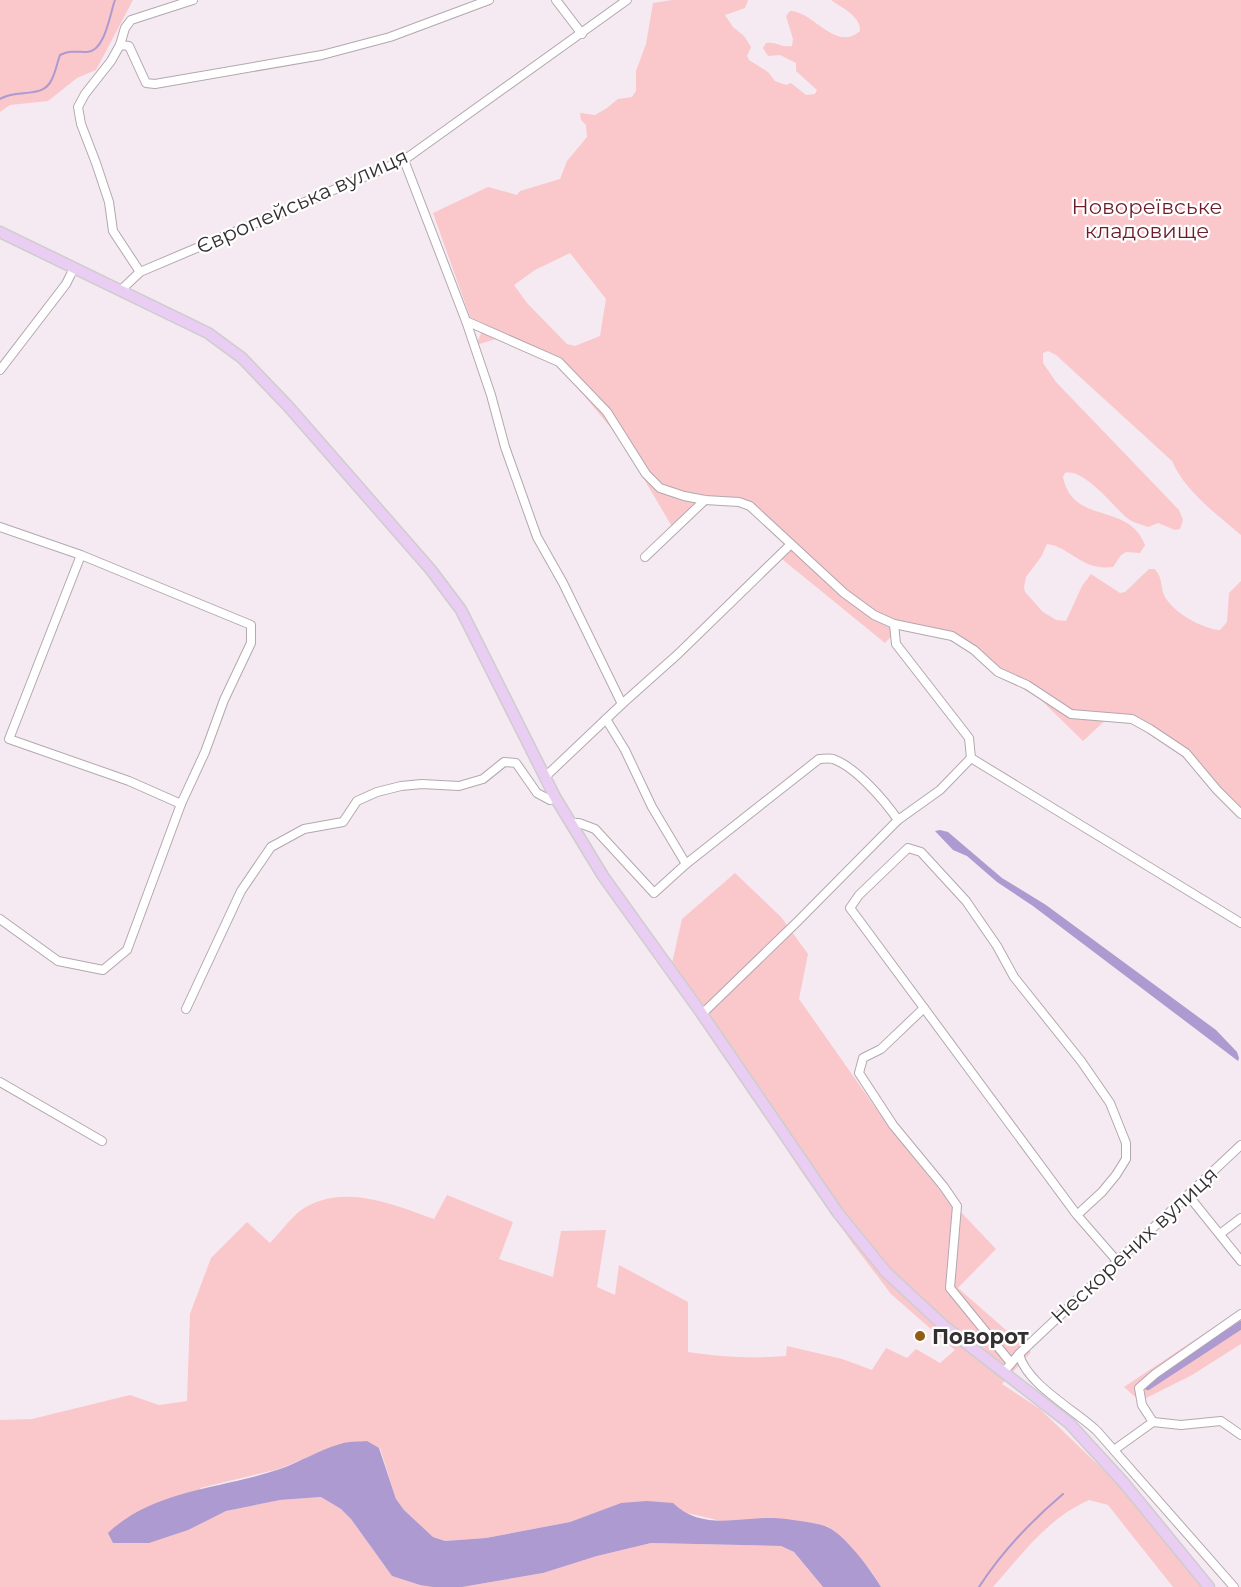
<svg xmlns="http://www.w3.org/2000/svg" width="1241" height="1587" font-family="Montserrat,sans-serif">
<rect width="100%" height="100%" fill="#f5eaf1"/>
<!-- green -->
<g fill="#fac7cb" fill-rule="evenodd">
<path d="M0,0H133L96,70L77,78L48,101L10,105L0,112Z"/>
<path d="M672,0H748L745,8L725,15L733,27L744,36L751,47L747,56L749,60L768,72L775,81L786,85L791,83L806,95L815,94L817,90L796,71V63L780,55L768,56L763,48L766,43C776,41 782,48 792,46L793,39L786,16L790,11C812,10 836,53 860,31C861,16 842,8 831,0H1241V535C1216,514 1185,491 1172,461L1056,355L1048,351L1043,353V363L1056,382L1179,510L1183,520L1180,529L1175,530L1158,523L1148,527C1141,524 1132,523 1126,517C1113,506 1084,468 1065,473L1063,477C1073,526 1128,501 1145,545L1140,553L1126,552L1121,555L1113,567C1081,571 1071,547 1047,544L1041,557L1026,577L1024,587L1025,592L1043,612L1056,620L1066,621L1082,586L1091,574L1120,593L1125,592L1149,569C1153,569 1155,568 1157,572C1162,578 1161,588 1164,595C1172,612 1202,629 1220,630L1227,622L1229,593L1241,581V817L1168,742L1140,723L1111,715L1083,741L1039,698L998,675L951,637L901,626L885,643L777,555L786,545C776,534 754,508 743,501C722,488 690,517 674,530L621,440L552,357L503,337L476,345L485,324L470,317L433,213L488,187L517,195L520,191L560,179L567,161L587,137L586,125L581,120L580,113L595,115L607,108L618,99L632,97L636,91V71L646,44L653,3ZM570,253L606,299L600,336L575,346L567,344L527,303L514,285L535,270Z"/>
<path d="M735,873L781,917L808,954L799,999L889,1127L938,1188L996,1249L958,1288L1031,1352L1002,1384L1040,1409L1122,1488L1201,1587H1173L1108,1505L1089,1500C1048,1518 1022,1554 993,1587H881L872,1572L847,1543L827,1526L721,1521L683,1512L621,1503L570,1522L486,1538L445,1541L433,1537L404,1510L396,1499L380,1448L342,1443L279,1469L200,1488L213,1516L226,1511L280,1500L321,1497L341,1509L351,1519L392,1576L420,1585L458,1587H0V1420L32,1419L130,1395L159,1405L187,1401L190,1314L211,1258L247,1222L270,1243C280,1233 294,1213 306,1207C347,1184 394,1205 434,1219L447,1195L513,1222L499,1259L553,1277L561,1231L606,1230L597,1287L615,1295L619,1265L688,1302V1352C723,1357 751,1359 786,1356L787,1346L842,1359L872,1370L886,1348L907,1358L916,1349L940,1363L955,1350L891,1294L853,1244L803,1174L743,1082L669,976L682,919Z"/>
<path d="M1241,1309V1344L1192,1375L1140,1401L1124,1387Z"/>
<path d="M651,1543L781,1546L794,1552L823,1587H462L543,1573L597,1556Z"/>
</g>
<!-- water -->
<g fill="#ac9ad0">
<path d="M940,830L948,832L1002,878L1046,905L1216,1030L1237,1052L1239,1058L1238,1061L1033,906L997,882L967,856L953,850L935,831Z"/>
<path d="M367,1441L379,1448L396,1499L404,1510L433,1537L445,1541L486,1538L570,1522L621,1503L647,1501L673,1503C701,1531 740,1517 775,1518C788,1519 812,1522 825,1526C843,1532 872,1571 881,1587H823L794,1552L781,1546L651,1543L597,1556L543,1573L462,1587H433L420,1585L392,1576L351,1519L341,1509L321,1497L280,1500L226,1511L188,1530L149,1543H113L108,1533C154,1489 222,1489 280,1469C300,1462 319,1450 340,1444C348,1441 359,1442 367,1441Z"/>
</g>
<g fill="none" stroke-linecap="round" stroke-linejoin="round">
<!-- stream -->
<g stroke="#ac9ad0" stroke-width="2">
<path d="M0,99C17,88 43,100 52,79C56,71 57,63 60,55C71,50 76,52 87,52C105,52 110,13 115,0"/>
<path d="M979,1587C1003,1550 1030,1522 1063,1494"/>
</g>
<!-- canal -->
<path stroke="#ac9ad0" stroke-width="8" d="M1148,1386L1241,1325"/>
<!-- minor casing -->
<g stroke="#b2a8af" stroke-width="10">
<g id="minor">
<path d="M556,0L582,34"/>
<path d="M120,45L129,46L146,83L155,84L322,55L390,37L489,0"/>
<path d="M404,160L466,321L559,362L607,412L646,474L660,488L684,496L705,500L739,502L750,506L844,593L874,615L894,624L952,636L974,650L998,672L1027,685L1071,714L1132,719L1150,729L1186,753L1217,790L1241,814"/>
<path d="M140,272L113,231L109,202L96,163L81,124L78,107L85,94L111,61L120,45L125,28L131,20L193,0"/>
<path d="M121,290L140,272L404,160L627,0"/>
<path d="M466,321L491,395L505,447L537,537L563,583L622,704"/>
<path d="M0,370L66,284L74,268"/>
<path d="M0,527L81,555L251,625V643L224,700L205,752L181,804L129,781L9,739L81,555"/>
<path d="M645,557L705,500"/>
<path d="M894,624L896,644L969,738L971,758L1241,923"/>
<path d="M606,719L625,750L652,807L686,864"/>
<path d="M545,777L622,704L678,654L790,545"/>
<path d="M572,823H579L595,829L654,893L686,864L819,759C823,759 829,758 833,759C856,767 885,801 898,820"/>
<path d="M0,919L58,961L103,970L127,950L181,804"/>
<path d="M924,1008L881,1049L863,1058L859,1073L893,1125L944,1187L957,1206L950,1288L1011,1363"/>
<path d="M186,1009L241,891L271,847L304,829L343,822L357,801L377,792L401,786L422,784L459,786L483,779L504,762L516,763L537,793L550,800L555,797"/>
<path d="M702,1014L797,922L898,820L940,790L971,758"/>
<path d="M0,1082L102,1141"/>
<path d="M1188,1195L1241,1261"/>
<path d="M1077,1215L1102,1192L1116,1175L1126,1159V1143L1110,1103L1081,1061L1014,977L997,946L966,901L921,852L908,848L859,895L850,908L1077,1215L1117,1261"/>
<path d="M1220,1234L1241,1218"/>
<path d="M1019,1354C1026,1384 1075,1410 1097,1431L1234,1587"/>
<path d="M1008,1367L1019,1354L1241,1145"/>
<path d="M1153,1422L1142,1405L1139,1388L1155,1374L1241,1314"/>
<path d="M1153,1422L1181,1425L1221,1421L1241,1435"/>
<path d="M1114,1450L1153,1422"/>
</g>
</g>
<!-- major casing -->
<g stroke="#cecdce" stroke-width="13">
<path id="major" d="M0,232L208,333L242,358L288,406L431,570L461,610L555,797L603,876L702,1014L838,1213L886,1272L944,1326L1069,1423L1124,1483L1209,1587"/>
</g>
<!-- minor -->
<use href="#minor" stroke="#fff" stroke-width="8"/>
<!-- major -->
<use href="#major" stroke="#e9cdf2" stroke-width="10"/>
</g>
<!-- markers -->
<circle fill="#915b11" stroke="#fff" stroke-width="2" cx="920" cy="1336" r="6"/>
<g text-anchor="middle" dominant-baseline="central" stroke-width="4.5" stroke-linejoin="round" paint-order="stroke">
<!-- street labels -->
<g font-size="21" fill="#343032" stroke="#fff">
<text transform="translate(302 201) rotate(-24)">Європейська вулиця</text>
<text transform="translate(1134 1245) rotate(-43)">Нескорених вулиця</text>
</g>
<!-- park labels -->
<g font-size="21" fill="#6b1d2c" stroke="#fff">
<text x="1147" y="206">Новореївське<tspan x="1147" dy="24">кладовище</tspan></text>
</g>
<!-- poi labels -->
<g font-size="21" font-weight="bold" fill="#343032" stroke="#fff" text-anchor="start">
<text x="932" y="1336">Поворот</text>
</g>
</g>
</svg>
